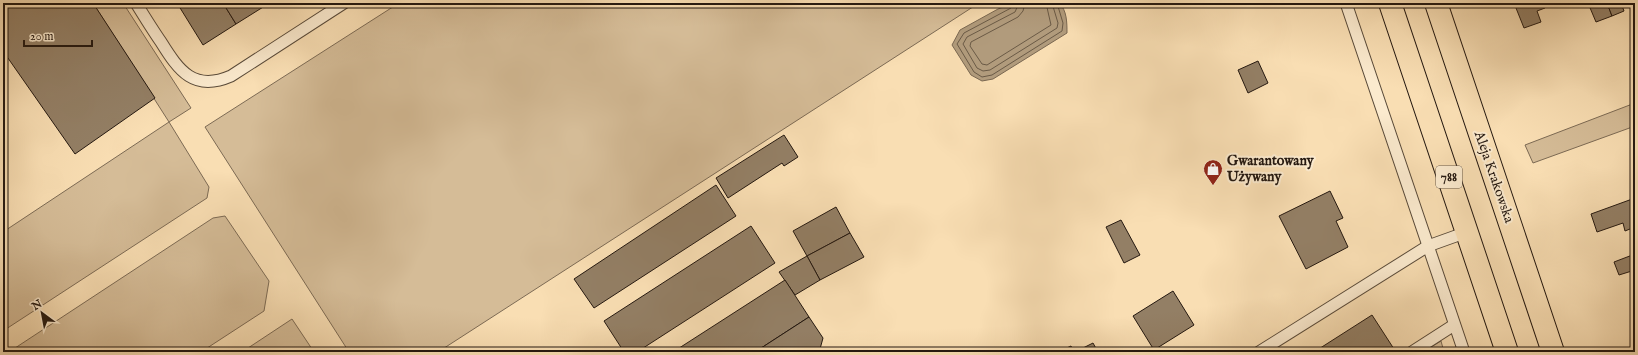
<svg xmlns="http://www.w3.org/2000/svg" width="1638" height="355" font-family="'IM FELL English',serif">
<rect width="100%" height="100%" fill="#f9deb3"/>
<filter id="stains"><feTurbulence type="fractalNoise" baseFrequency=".005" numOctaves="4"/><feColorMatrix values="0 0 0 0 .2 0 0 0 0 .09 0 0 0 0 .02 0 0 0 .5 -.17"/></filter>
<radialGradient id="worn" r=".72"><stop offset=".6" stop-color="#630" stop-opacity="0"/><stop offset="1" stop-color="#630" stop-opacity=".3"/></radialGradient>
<!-- green -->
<g fill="#d5bc97" stroke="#7c6a54">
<path d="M93,3H123L191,108L169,122L209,187L207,198L3,331V232L169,122Z"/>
<path d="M399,3H979L438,352H349L205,127Z"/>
<path d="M1635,103V126L1533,163L1525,145Z"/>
<path d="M225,216L269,281L264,311L201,352H9L213,218Z"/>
<path d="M292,319L314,352H242Z"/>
<path d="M1441,341L1444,352H1423Z"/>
</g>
<!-- water -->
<path fill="#b19b7c" stroke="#796751" d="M1014,3H1059C1067,10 1067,23 1067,33L993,79L982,81L971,75L952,45L960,30L998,9Z"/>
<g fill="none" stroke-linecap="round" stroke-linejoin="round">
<!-- shore -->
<g stroke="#6a5a46" stroke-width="1">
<path d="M1014,3L1011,8L964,33L957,44L974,72L982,77L992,75L1062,31L1063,23L1057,3"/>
<path d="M1019,3L1015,12L967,37L963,44L977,68L983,71L990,70L1057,28L1058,23L1052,3"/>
<path d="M1025,3L1023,11L1018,17L971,42L970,46L982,64L987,65L1051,25L1046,3"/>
</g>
</g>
<!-- building -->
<g fill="#937f65" stroke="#241810">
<path d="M3,3H93L155,98L75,154L3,51Z"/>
<path d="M177,3H223L236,24L203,45Z"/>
<path d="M223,3H268V4L236,24Z"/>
<path d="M1514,3H1544L1545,8L1537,11L1541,22L1524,28Z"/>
<path d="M1588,3H1607L1612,16L1596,22Z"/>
<path d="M1607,3H1621L1624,11L1612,16Z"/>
<path d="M1258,61L1268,83L1248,93L1238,70Z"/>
<path d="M784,135L798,157L784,166L782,163L728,198L716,178Z"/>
<path d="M716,185L736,216L594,308L574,279Z"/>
<path d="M1330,191L1343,218L1336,221L1348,247L1306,269L1279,216Z"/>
<path d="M1635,198V219H1633L1635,227L1625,231L1623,223L1597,232L1591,214Z"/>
<path d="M836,207L850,233L807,256L793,231Z"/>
<path d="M1121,220L1140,255L1124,263L1106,227Z"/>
<path d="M751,226L775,263L637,352H624L604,321Z"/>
<path d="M850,233L864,257L820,280L807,256Z"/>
<path d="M1635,254V270L1619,275L1614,262Z"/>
<path d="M807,256L820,280L795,295L779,272Z"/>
<path d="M785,280L809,317L755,352H673Z"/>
<path d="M1173,291L1194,325L1154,350L1133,316Z"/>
<path d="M1372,315L1394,349L1389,352H1314Z"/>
<path d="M809,317L823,338L820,349L816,352H755Z"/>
<path d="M1093,343L1098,352H1075Z"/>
<path d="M1071,346L1074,352H1058Z"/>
</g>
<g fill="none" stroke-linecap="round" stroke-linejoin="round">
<!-- lane casing -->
<g stroke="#594a39" stroke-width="13">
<g id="lane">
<path d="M136,3C144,16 152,29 161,42C179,71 194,92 231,76L344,3"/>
<path d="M1346,3L1464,352"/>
<path d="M1259,352L1428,246L1467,232"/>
<path d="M1412,352L1454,325"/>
</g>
</g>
<!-- primary casing -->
<g stroke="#241810" stroke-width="24">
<g id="primary">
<path d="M1390,3L1507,352"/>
<path d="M1436,3L1553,352"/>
</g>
</g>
<!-- lane -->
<use href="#lane" stroke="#fbeace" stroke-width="11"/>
<!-- primary -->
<use href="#primary" stroke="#f9deb3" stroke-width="22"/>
</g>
<!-- icons -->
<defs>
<g id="shop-pin" transform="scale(1)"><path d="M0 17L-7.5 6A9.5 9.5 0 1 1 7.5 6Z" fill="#8f2418" stroke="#fbeace"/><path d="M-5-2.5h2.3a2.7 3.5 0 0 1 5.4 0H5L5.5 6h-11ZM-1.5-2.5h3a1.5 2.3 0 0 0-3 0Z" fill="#fff"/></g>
</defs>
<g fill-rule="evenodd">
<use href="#shop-pin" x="1213" y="169"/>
</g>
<g text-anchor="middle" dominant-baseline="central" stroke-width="4" stroke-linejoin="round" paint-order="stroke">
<!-- shield labels -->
<rect fill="#fbeace" stroke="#645749" stroke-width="1" x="1436" y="166" width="26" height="22" rx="3"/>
<g font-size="13" font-weight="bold" fill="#241810">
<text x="1449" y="177">788</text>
</g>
<!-- poi labels -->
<g font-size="14" font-weight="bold" fill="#241810" stroke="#fbeace" text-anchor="start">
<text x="1227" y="161">Gwarantowany<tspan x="1227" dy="16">Używany</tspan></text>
</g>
<!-- street labels -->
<g font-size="14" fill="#241810" stroke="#fbeace">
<text transform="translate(1494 177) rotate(71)">Aleja Krakowska</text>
</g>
</g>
<!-- margin -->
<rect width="1638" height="355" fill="none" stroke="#f9deb3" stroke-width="16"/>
<rect x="4" y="4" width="1630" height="347" fill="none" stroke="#241810" stroke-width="2"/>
<rect x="8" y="8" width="1622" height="339" fill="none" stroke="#241810"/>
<!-- north arrow -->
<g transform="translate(42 313) rotate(328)" stroke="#fbeace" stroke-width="3" paint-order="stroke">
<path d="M0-3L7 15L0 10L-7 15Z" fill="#241810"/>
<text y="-6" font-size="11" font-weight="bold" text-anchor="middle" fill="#241810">N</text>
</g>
<!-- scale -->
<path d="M24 40v6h68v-6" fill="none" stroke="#241810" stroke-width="2"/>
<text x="30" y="40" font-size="12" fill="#241810" stroke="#fbeace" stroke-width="3" paint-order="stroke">20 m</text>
<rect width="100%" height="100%" filter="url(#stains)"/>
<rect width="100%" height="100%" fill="url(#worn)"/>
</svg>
